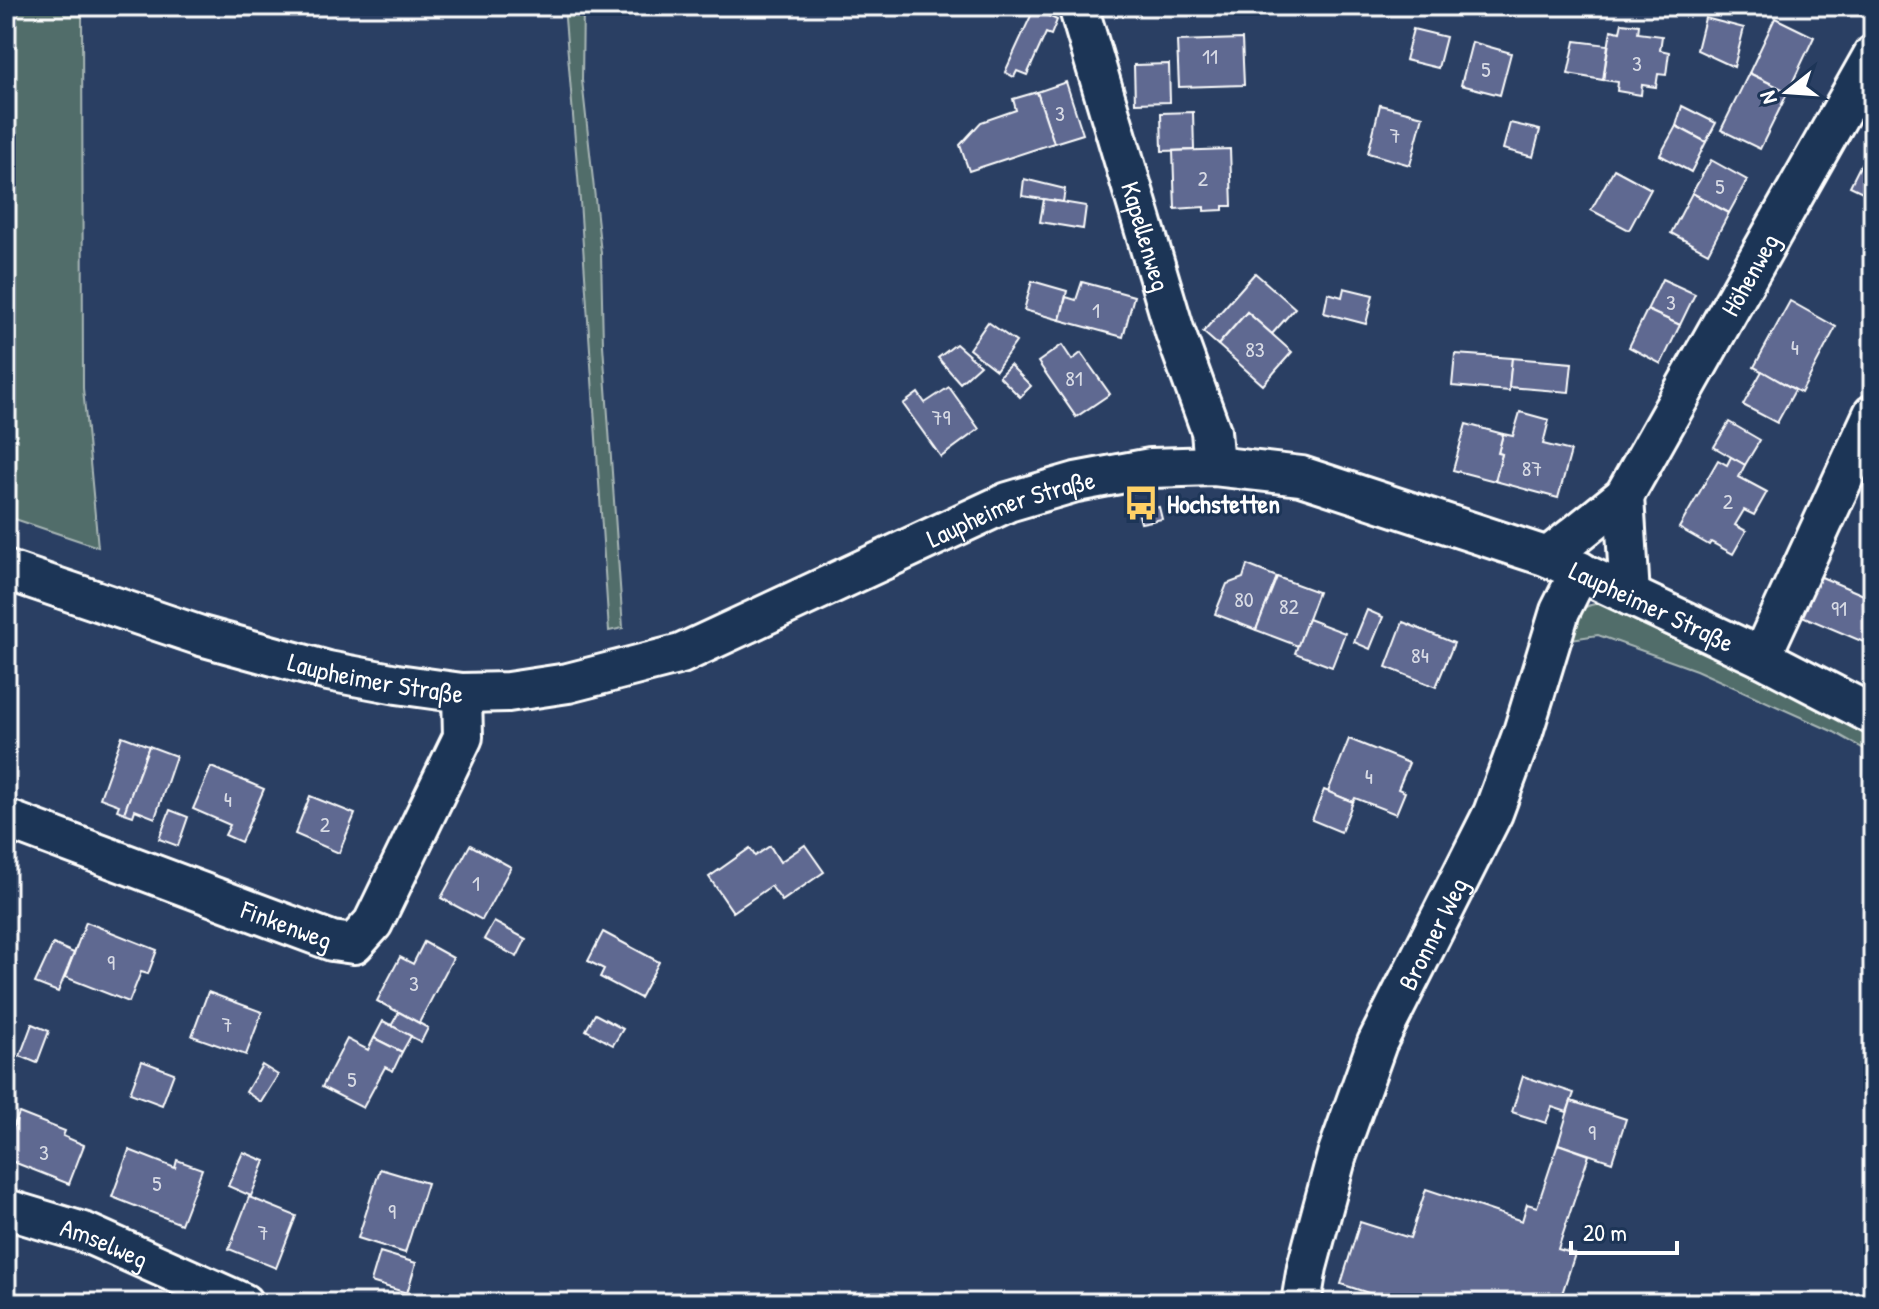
<svg xmlns="http://www.w3.org/2000/svg" width="1879" height="1309" font-family="'Patrick Hand',sans-serif">
<rect width="100%" height="100%" fill="#2a3f63"/>
<filter id="ink" filterUnits="userSpaceOnUse"><feTurbulence type="fractalNoise" baseFrequency=".0125" numOctaves="2"/><feDisplacementMap in="SourceGraphic" scale="16" xChannelSelector="R" yChannelSelector="G"/><feConvolveMatrix kernelMatrix="1 2 1 2 8 2 1 2 1" color-interpolation-filters="sRGB"/></filter>
<g filter="url(#ink)">
<!-- green -->
<g fill="#516d6b" stroke="#a8b6b5" stroke-width="2">
<path d="M6,6H82L83,388L98,547L6,516Z"/>
<path d="M564,6H583L582,80L601,253L603,345L623,628L609,631L580,201Z"/>
<path d="M1607,602L1873,731V754L1834,732L1696,670L1598,635L1564,640C1572,612 1578,605 1607,602Z"/>
</g>
<!-- building -->
<g fill="#5f6991" stroke="#fff" stroke-width="2">
<path d="M1034,9L1057,20L1051,35L1046,33L1027,75L1017,71L1014,77L1005,72Z"/>
<path d="M1705,18L1744,28L1734,67L1697,50Z"/>
<path d="M1775,18L1814,37L1788,92L1749,73Z"/>
<path d="M1622,23L1639,25L1638,33L1662,36L1660,50L1669,52L1666,75L1658,74L1656,87L1642,85L1641,95L1617,91L1618,82L1603,80L1611,30L1620,32Z"/>
<path d="M1413,29L1446,37L1438,68L1405,60Z"/>
<path d="M1242,39L1244,85L1179,87L1177,41Z"/>
<path d="M1575,41L1608,45L1603,80L1568,74Z"/>
<path d="M1472,42L1511,53L1500,95L1461,85Z"/>
<path d="M1169,64L1170,102L1135,103L1134,65Z"/>
<path d="M1749,73L1788,92L1760,149L1721,130Z"/>
<path d="M1066,82L1083,134L1054,143L1037,92Z"/>
<path d="M1037,92L1054,143L969,171L960,145L981,122L1016,110L1013,99Z"/>
<path d="M1380,105L1423,116L1410,165L1368,153Z"/>
<path d="M1682,106L1716,123L1706,142L1676,126Z"/>
<path d="M1193,112L1194,150L1162,151L1161,113Z"/>
<path d="M1510,123L1540,130L1533,157L1503,149Z"/>
<path d="M1676,126L1706,142L1691,172L1660,155Z"/>
<path d="M1873,140V197L1850,186Z"/>
<path d="M1230,149L1232,206H1223V210L1204,211V207L1175,209L1173,151Z"/>
<path d="M1711,160L1747,180L1729,213L1692,193Z"/>
<path d="M1614,169L1651,189L1629,230L1591,210Z"/>
<path d="M1024,179L1065,189L1063,202L1022,196Z"/>
<path d="M1692,193L1729,213L1708,253L1671,233Z"/>
<path d="M1044,199L1086,206L1083,229L1040,222Z"/>
<path d="M1255,273L1295,308L1272,334L1247,312L1218,345L1203,332Z"/>
<path d="M1662,279L1695,294L1680,325L1647,310Z"/>
<path d="M1032,281L1067,291L1060,320L1024,310Z"/>
<path d="M1082,282L1134,296L1123,337L1060,320L1066,297L1076,300Z"/>
<path d="M1344,288L1373,295L1366,324L1324,313L1328,293L1342,297Z"/>
<path d="M1790,301L1836,327L1801,393L1754,367Z"/>
<path d="M1647,310L1680,325L1661,364L1629,347Z"/>
<path d="M1247,312L1292,352L1263,385L1218,345Z"/>
<path d="M988,322L1016,342L996,370L969,349Z"/>
<path d="M956,344L980,365L960,383L938,358Z"/>
<path d="M1062,345L1072,360L1081,353L1110,394L1076,417L1038,362Z"/>
<path d="M1455,354L1512,358L1509,391L1452,386Z"/>
<path d="M1512,358L1572,363L1569,392L1509,387Z"/>
<path d="M1010,365L1031,386L1020,397L999,376Z"/>
<path d="M1762,371L1795,390L1777,423L1743,405Z"/>
<path d="M949,387L979,429L941,457L903,404L918,393L925,403Z"/>
<path d="M1520,412L1549,420L1543,444L1571,451L1558,498L1495,481L1502,454L1498,453L1503,434L1513,436Z"/>
<path d="M1729,422L1760,440L1745,465L1714,447Z"/>
<path d="M1466,424L1503,434L1498,453L1502,454L1495,481L1453,470Z"/>
<path d="M1731,457L1745,465L1739,477L1767,492L1754,515L1744,510L1735,525L1746,531L1733,554L1711,542L1709,545L1679,528L1718,460L1727,465Z"/>
<path d="M1159,507L1162,519L1141,523L1138,511Z"/>
<path d="M1247,565L1277,577L1256,630L1215,614L1227,584L1243,578Z"/>
<path d="M1819,576L1873,599V646L1802,616Z"/>
<path d="M1277,577L1318,592L1298,646L1256,630Z"/>
<path d="M1367,610L1383,617L1370,649L1354,642Z"/>
<path d="M1308,619L1345,633L1332,667L1295,653Z"/>
<path d="M1403,622L1454,643L1436,687L1386,667Z"/>
<path d="M122,736L149,746L124,813L117,810L119,805L100,798Z"/>
<path d="M1349,739L1409,763L1398,789L1405,792L1396,814L1355,798L1353,802L1328,792Z"/>
<path d="M149,746L176,756L155,818L135,810L133,816L124,813Z"/>
<path d="M211,767L264,789L241,842L225,835L230,825L193,809Z"/>
<path d="M1324,790L1353,802L1341,832L1312,820Z"/>
<path d="M310,796L355,814L339,853L295,834Z"/>
<path d="M170,810L188,817L178,846L159,839Z"/>
<path d="M470,845L511,867L482,920L441,898Z"/>
<path d="M805,845L824,872L782,901L771,886L733,912L709,877L750,848L755,856L770,846L780,862Z"/>
<path d="M86,922L157,950L148,974L141,972L129,1002L65,977Z"/>
<path d="M494,922L526,939L517,957L484,939Z"/>
<path d="M603,932L659,962L640,998L600,977L604,969L588,961Z"/>
<path d="M424,942L453,958L419,1023L377,1001L400,957L413,964Z"/>
<path d="M53,944L74,953L58,992L35,983Z"/>
<path d="M208,992L262,1012L246,1055L192,1036Z"/>
<path d="M399,1012L428,1028L421,1042L391,1026Z"/>
<path d="M595,1014L623,1029L613,1045L586,1030Z"/>
<path d="M383,1021L411,1036L402,1052L374,1038Z"/>
<path d="M32,1024L49,1031L37,1063L20,1056Z"/>
<path d="M374,1038L402,1052L393,1071L385,1067L363,1108L322,1087L347,1039L368,1050Z"/>
<path d="M142,1061L174,1073L162,1105L130,1093Z"/>
<path d="M262,1065L278,1075L261,1102L246,1092Z"/>
<path d="M1523,1076L1574,1093L1567,1112L1552,1107L1546,1123L1512,1112Z"/>
<path d="M1571,1101L1626,1119L1612,1162L1558,1144Z"/>
<path d="M19,1113L65,1131L63,1136L84,1145L69,1184L6,1159V1145Z"/>
<path d="M1558,1144L1589,1155L1558,1249L1575,1254L1559,1303H1399L1341,1284L1360,1222L1410,1238L1426,1189L1522,1221L1527,1204L1537,1207Z"/>
<path d="M129,1150L175,1168L177,1160L202,1169L181,1224L112,1197Z"/>
<path d="M243,1152L265,1161L251,1196L228,1186Z"/>
<path d="M380,1169L427,1183L405,1253L358,1238Z"/>
<path d="M249,1197L296,1216L276,1268L229,1249Z"/>
<path d="M380,1252L416,1263L407,1293L371,1282Z"/>
</g>
<g fill="none" stroke-linecap="round" stroke-linejoin="round">
<!-- minor casing -->
<g stroke="#fff" stroke-width="44">
<g id="minor">
<path id="s1" d="M1078,6L1175,332L1211,431L1214,466"/>
<path d="M1624,496L1630,596"/>
<path id="s2" d="M1548,557L1624,496L1873,55"/>
<path id="s3" d="M6,570L201,636L328,671L397,684L462,693L508,692L568,683L681,654L1008,502L1076,482L1151,468L1214,466L1301,476L1548,557L1761,657L1873,715"/>
<path d="M1761,657L1873,414"/>
<path id="s4" d="M6,819L332,941L354,944L373,923L463,737L462,693"/>
<path id="s5" d="M6,1209L86,1233L243,1303"/>
<path id="s6" d="M1301,1303L1307,1267L1337,1155L1377,1043L1493,813L1523,732L1560,611L1580,571"/>
</g>
</g>
<!-- minor -->
<use href="#minor" stroke="#1d3557" stroke-width="38"/>
</g>
</g>
<!-- icons -->
<defs>
<g id="bus-bare" transform="scale(2.76)"><path d="M-5-6H5V4H4V6H2V4H-2V6H-4V4H-5ZM-3.5-4V0h7V-4ZM-3.5 1.2v1.5H-2V1.2ZM2 1.2v1.5H3.5V1.2Z" fill="#ffd166" stroke="#1d3557" stroke-width="2.5" paint-order="stroke"/></g>
</defs>
<g fill-rule="evenodd">
<use href="#bus-bare" x="1141" y="503"/>
</g>
<g text-anchor="middle" dominant-baseline="central" stroke-width="6" stroke-linejoin="round" paint-order="stroke">
<!-- number labels -->
<g font-size="22" fill="#d7dae4">
<text x="1210" y="56">11</text>
<text x="1637" y="63">3</text>
<text x="1486" y="69">5</text>
<text x="1060" y="113">3</text>
<text x="1395" y="135">7</text>
<text x="1203" y="178">2</text>
<text x="1720" y="186">5</text>
<text x="1671" y="302">3</text>
<text x="1096" y="310">1</text>
<text x="1795" y="347">4</text>
<text x="1255" y="349">83</text>
<text x="1074" y="378">81</text>
<text x="941" y="417">79</text>
<text x="1532" y="468">87</text>
<text x="1728" y="501">2</text>
<text x="1244" y="599">80</text>
<text x="1289" y="606">82</text>
<text x="1839" y="608">91</text>
<text x="1420" y="655">84</text>
<text x="1369" y="776">4</text>
<text x="228" y="799">4</text>
<text x="325" y="824">2</text>
<text x="476" y="883">1</text>
<text x="111" y="962">9</text>
<text x="414" y="983">3</text>
<text x="227" y="1024">7</text>
<text x="352" y="1079">5</text>
<text x="1592" y="1132">9</text>
<text x="44" y="1152">3</text>
<text x="157" y="1183">5</text>
<text x="392" y="1211">9</text>
<text x="263" y="1232">7</text>
</g>
<!-- street labels -->
<g font-size="26" fill="#fff" stroke="#1d3557">
<text stroke="none"><textPath href="#s1" startOffset="240">Kapellenweg</textPath></text>
<text stroke="none"><textPath href="#s2" startOffset="352">Höhenweg</textPath></text>
<text stroke="none"><textPath href="#s3" startOffset="1058">Laupheimer Straße</textPath></text>
<text stroke="none"><textPath href="#s3" startOffset="1730">Laupheimer Straße</textPath></text>
<text stroke="none"><textPath href="#s3" startOffset="386">Laupheimer Straße</textPath></text>
<text stroke="none"><textPath href="#s4" startOffset="300">Finkenweg</textPath></text>
<text stroke="none"><textPath href="#s6" startOffset="394">Bronner Weg</textPath></text>
<text stroke="none"><textPath href="#s5" startOffset="104">Amselweg</textPath></text>
</g>
<!-- poi labels -->
<g font-size="26" font-weight="bold" fill="#fff" stroke="#1d3557" text-anchor="start">
<text x="1167" y="503">Hochstetten</text>
</g>
</g>
<!-- margin -->
<rect width="1879" height="1309" fill="none" stroke="#1d3557" stroke-width="32"/>
<rect x="16" y="16" width="1847" height="1277" fill="none" stroke="#fff" stroke-width="3" filter="url(#ink)"/>
<!-- north arrow -->
<g transform="translate(1787 92) rotate(253)" stroke="#1d3557" stroke-width="6" paint-order="stroke">
<path d="M0-6L14 30L0 20L-14 30Z" fill="#ffffff"/>
<text y="-12" font-size="22" font-weight="bold" text-anchor="middle" fill="#ffffff">N</text>
</g>
<!-- scale -->
<path d="M1571 1241v12h106v-12" fill="none" stroke="#ffffff" stroke-width="4"/>
<text x="1583" y="1241" font-size="24" fill="#ffffff" stroke="#1d3557" stroke-width="6" paint-order="stroke">20 m</text>
</svg>
